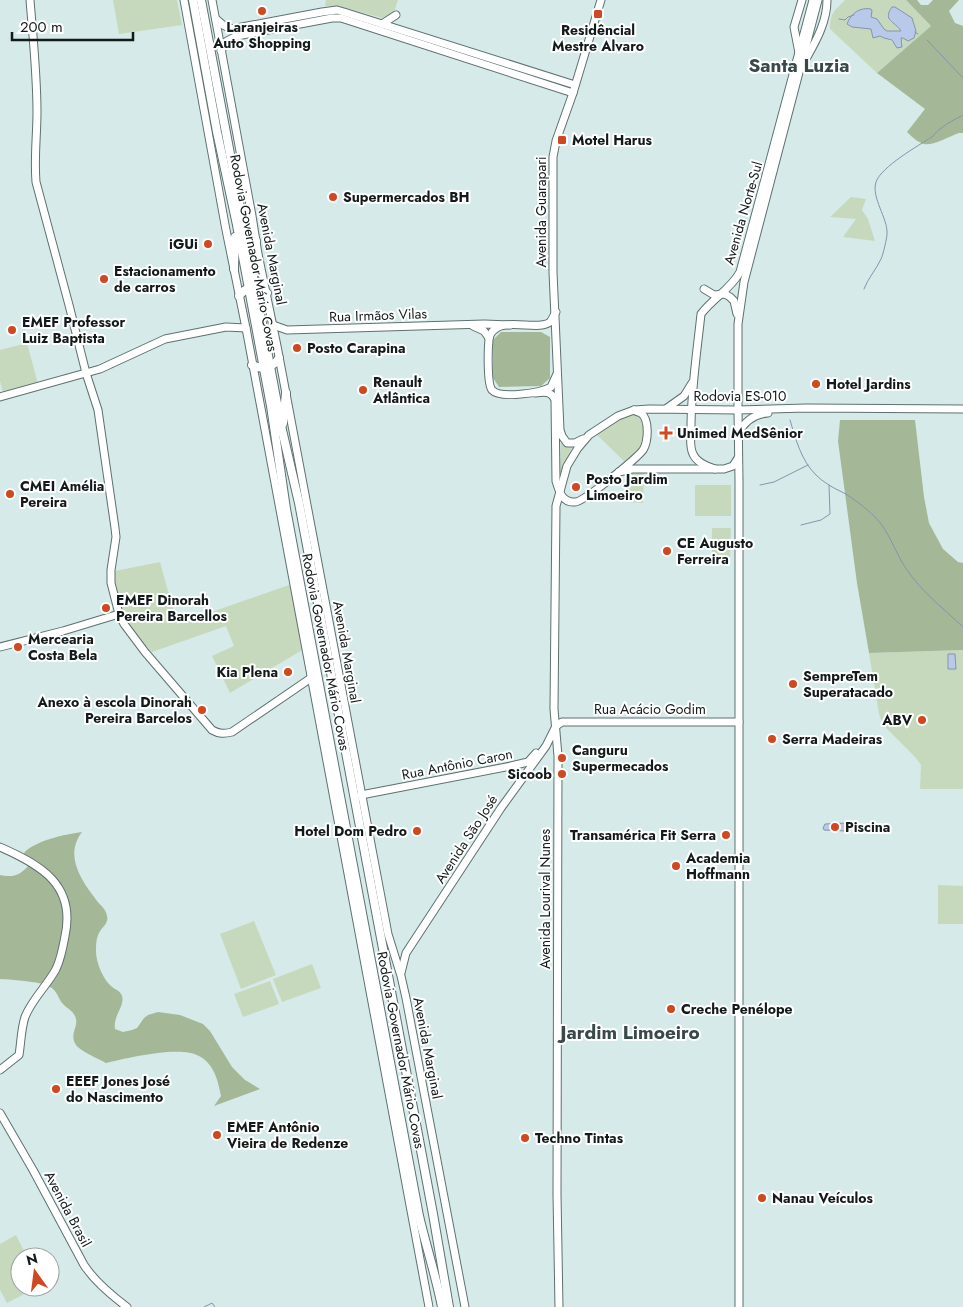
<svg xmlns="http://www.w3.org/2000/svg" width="963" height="1307" font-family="Jost,sans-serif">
<rect width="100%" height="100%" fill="#d6eaea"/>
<!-- green -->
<g fill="#c7d9bd" fill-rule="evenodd">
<path d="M113,0H177L182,25L119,34Z"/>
<path d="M326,0H398L394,12L382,18L339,6H325Z"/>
<path d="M845,0H906L931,26L877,73L830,29C830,13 834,11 845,0ZM854,13L870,17L879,22L884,29L887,31H901L896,24L891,22L913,21L916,31L901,38L903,44L894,42L880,36L875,37L872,34L871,29L852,27L847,24L849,19Z"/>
<path d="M851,197L866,199L862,210L868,219L875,241L843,237L856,219L830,217Z"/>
<path d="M27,343L38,384L3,393L0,381V350Z"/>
<path d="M633,415C646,417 647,435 642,445C638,451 630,457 625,462L597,435C608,426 619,418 633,415Z"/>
<path d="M561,441L573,446L560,473Z"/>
<path d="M641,471L644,474L643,503L625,502L626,472Z"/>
<rect x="695" y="485" width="36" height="31"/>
<path d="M712,528H731L730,559H712Z"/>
<path d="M160,562L177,624L292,584L304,649L230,693L212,656L234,646L226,626L152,652L137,637L122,614L114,588L115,571Z"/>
<path d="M963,650V789H920L921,765L916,758L883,725L879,714L869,653Z"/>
<path d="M938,885L963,886V924H938Z"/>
<path d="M254,921L276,975L241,989L220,934Z"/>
<path d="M312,964L321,988L282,1002L273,979Z"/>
<path d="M270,981L279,1004L243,1017L234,994Z"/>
<path d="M16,1235L27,1257H20V1287H38L7,1303L0,1290V1244Z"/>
</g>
<!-- forest -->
<g fill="#a4b898">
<path d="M906,0H917L921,5H928L933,0H959L949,11L955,23L963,26V133H959C950,136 933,146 924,144C917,142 911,136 907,132L925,109L877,73L931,26Z"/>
<path d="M501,332H541L550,337V378L541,386L499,387L493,378V340Z"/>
<path d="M840,420H915L924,497L929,523L943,549L958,562L963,563V650L869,653L857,583L838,441Z"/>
<path d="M82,832C64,856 81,880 97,901C101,906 106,909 107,916C109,923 102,927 99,933C96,939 96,945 96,952C96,962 103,979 111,986C115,990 120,990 122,996C125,1007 113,1015 115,1029L123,1032L132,1030L137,1028L144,1018L148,1015L158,1012L180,1015L203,1024L210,1031L232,1067L245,1080L260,1089L214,1106L221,1096C218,1080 214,1064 199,1056C180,1045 127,1058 106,1063C99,1059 80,1051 76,1045C69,1034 78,1028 76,1019C74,1011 69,1010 64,1005C59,1001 58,993 53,989C45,981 12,980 0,979V875C14,878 20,875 29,865L24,853C34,841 66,834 82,832Z"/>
</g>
<!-- water -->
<g fill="#b8c9ea" stroke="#8694ac">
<path d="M892,7H895L912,18L916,31L914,38L908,41L903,38H901L902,47L897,48L892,40L884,38L880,36L873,38L871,29L852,27L847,24C851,13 860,7 871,9L872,11L871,17L877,19L884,29L887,31H901C895,21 882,21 892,7Z"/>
<path d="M948,654H955L956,669H948Z"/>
<path d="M846,823L845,831L824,830L823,828L825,824Z"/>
</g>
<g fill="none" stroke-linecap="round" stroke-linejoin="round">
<!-- stream -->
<g stroke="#8694ac" stroke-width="1">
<path d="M839,19L845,20L848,17L854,15"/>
<path d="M915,32L918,34"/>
<path d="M927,40L963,78"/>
<path d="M864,289C868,278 876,270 881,259C883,255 887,238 887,234C888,218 871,198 876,182C881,167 919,145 932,137C935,134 937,131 940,129C947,123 956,119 963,115"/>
<path d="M790,420C796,440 801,460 816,475C823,482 833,488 842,492C852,497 867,509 875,517C890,532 895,553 907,570C922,592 944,609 963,627"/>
<path d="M760,485L774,482L808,465"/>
<path d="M801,525L821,520L830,514L829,485"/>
<path d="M204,1307L212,1303L215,1307"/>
</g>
<!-- secondary casing -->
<g stroke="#5f7070" stroke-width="9">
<g id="secondary">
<path d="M30,0C33,37 37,75 37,112C37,135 34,158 36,182L69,305L86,373L98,410L115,528L116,537L111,570V583L119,614L124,624L145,652L212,730C219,734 224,734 232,732L311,678"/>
<path d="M184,0L226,230L246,328L429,1307"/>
<path d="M212,0L252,216L258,254L277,346L388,934L401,976L406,998L465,1307"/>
<path d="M216,19L223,25L231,29L322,12L337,10L344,12L575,85"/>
<path d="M382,24L396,15"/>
<path d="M221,51L227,41L237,36L332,18H341L573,93"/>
<path d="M799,53L794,27L802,0"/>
<path d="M806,59C816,41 827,22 827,0"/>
<path d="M704,289L714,295L725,294L730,297L734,301L737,314"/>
<path d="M556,312C554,315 552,320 550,322C540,331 506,318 494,330C491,332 489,337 489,340C488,349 487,384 492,390C500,399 541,393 551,387L557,374"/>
<path d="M273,325L287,330L484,324L510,325"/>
<path d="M473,326L484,331L489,338"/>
<path d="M535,393C543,392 551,390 555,400L556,481C559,491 562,503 575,502C584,502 637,458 643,450C648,442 650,420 641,413C641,413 635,411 634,410"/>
<path d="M0,397L100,369L165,339L226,327L246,328"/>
<path d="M667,408L684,396L692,383"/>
<path d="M738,434C744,422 754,414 768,413"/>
<path d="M583,439L575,443H567L562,436L560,430L553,272V157L556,141L573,93L601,0"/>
<path d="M715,469C707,466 697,463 693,454C689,446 691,436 691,427C691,390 697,352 701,314C713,298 731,289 740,272L813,0"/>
<path d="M619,472L632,469H724L733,466L738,458"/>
<path d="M0,647L63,631L119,614"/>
<path d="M361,795L511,766L528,762L536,753"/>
<path d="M0,847C41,865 76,885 65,936C63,947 61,959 56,969C47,986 32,999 25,1017C21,1029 21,1043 19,1055L0,1070"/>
<path d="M401,973L406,953L501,808L546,746L556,726L562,722H739"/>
<path d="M0,1113L33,1170L84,1265C95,1282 111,1295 127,1307"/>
<path d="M559,1307L557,1194L558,756L554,709L556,506L567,466L578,448L589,435L618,416L634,410L649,409L738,410L806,408L963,409"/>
<path d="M739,1307V480L738,410V324L744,282L818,0"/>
</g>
</g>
<!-- primary casing -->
<g stroke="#5f7070" stroke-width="10">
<g id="primary">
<path d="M193,0L217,132L237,225L271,406L286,509L419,1216C426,1246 436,1276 442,1307"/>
<path d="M201,0L282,430L299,503L433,1214L449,1307"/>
<path d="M244,211L256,241"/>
<path d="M234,269L235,237"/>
<path d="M239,296C247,285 257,286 267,293"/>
<path d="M252,365C262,370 273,368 279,358"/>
<path d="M283,423L286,393"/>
<path d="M373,1003V987"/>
</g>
</g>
<!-- secondary -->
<use href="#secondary" stroke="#fff" stroke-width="7"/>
<!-- primary -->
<use href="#primary" stroke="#fff" stroke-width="8"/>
</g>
<!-- markers -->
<g fill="#d0481f" stroke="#fff" stroke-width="2">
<circle cx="262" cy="11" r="5"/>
<rect x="593" y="9" width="10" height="10" rx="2.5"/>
<rect x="557" y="135" width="10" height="10" rx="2.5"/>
<circle cx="333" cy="197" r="5"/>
<circle cx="208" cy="244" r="5"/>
<circle cx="104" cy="279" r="5"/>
<circle cx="12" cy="330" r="5"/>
<circle cx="297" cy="348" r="5"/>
<circle cx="816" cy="384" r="5"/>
<circle cx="363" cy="390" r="5"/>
<path d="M663.5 425.5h5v5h5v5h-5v5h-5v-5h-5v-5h5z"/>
<circle cx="576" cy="487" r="5"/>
<circle cx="10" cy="494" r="5"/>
<circle cx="667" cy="551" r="5"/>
<circle cx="106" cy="608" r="5"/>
<circle cx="18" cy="647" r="5"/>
<circle cx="288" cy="672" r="5"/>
<circle cx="793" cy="684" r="5"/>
<circle cx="202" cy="710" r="5"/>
<circle cx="922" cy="720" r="5"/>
<circle cx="772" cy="739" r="5"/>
<circle cx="562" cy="758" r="5"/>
<circle cx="562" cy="774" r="5"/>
<circle cx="835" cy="827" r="5"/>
<circle cx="417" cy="831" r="5"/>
<circle cx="726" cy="835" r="5"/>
<circle cx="676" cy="866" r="5"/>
<circle cx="671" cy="1009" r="5"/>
<circle cx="56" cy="1089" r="5"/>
<circle cx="217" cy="1135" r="5"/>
<circle cx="525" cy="1138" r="5"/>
<circle cx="762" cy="1198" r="5"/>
</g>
<g text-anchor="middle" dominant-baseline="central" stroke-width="4" stroke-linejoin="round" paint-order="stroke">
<!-- poi labels -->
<g font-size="14" font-weight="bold" fill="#131a1a" stroke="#fff" text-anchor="start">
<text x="262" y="27" text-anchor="middle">Laranjeiras<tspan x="262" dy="16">Auto Shopping</tspan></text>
<text x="598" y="30" text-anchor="middle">Residêncial<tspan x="598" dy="16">Mestre Alvaro</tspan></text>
<text x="572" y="140">Motel Harus</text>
<text x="343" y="197">Supermercados BH</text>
<text x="198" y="244" text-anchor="end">iGUi</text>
<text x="114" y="271">Estacionamento<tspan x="114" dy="16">de carros</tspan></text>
<text x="22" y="322">EMEF Professor<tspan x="22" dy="16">Luiz Baptista</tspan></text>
<text x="307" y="348">Posto Carapina</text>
<text x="373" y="382">Renault<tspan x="373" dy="16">Atlântica</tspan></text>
<text x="826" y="384">Hotel Jardins</text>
<text x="677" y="433">Unimed MedSênior</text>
<text x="586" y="479">Posto Jardim<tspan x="586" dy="16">Limoeiro</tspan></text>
<text x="20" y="486">CMEI Amélia<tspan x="20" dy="16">Pereira</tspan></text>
<text x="677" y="543">CE Augusto<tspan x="677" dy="16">Ferreira</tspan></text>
<text x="116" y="600">EMEF Dinorah<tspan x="116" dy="16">Pereira Barcellos</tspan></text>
<text x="28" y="639">Mercearia<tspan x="28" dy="16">Costa Bela</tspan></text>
<text x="278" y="672" text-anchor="end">Kia Plena</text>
<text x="803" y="676">SempreTem<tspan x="803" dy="16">Superatacado</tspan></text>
<text x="192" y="702" text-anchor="end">Anexo à escola Dinorah<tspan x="192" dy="16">Pereira Barcelos</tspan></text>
<text x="912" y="720" text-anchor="end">ABV</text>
<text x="782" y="739">Serra Madeiras</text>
<text x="572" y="750">Canguru<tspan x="572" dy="16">Supermecados</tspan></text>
<text x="552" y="774" text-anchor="end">Sicoob</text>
<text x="845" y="827">Piscina</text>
<text x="407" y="831" text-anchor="end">Hotel Dom Pedro</text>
<text x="716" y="835" text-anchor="end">Transamérica Fit Serra</text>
<text x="686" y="858">Academia<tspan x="686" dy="16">Hoffmann</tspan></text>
<text x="681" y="1009">Creche Penélope</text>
<text x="66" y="1081">EEEF Jones José<tspan x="66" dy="16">do Nascimento</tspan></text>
<text x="227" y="1127">EMEF Antônio<tspan x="227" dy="16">Vieira de Redenze</tspan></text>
<text x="535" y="1138">Techno Tintas</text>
<text x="772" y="1198">Nanau Veículos</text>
</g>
<!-- street labels -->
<g font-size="14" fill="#131a1a" stroke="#fff">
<text transform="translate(541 212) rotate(-90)">Avenida Guarapari</text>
<text transform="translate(743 213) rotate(-74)">Avenida Norte-Sul</text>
<text transform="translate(254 253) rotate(79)">Rodovia Governador Mário Covas</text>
<text transform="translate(272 254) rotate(79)">Avenida Marginal</text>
<text transform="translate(378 315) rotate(-2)">Rua Irmãos Vilas</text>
<text x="740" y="396">Rodovia ES-010</text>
<text transform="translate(326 652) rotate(79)">Rodovia Governador Mário Covas</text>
<text transform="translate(347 652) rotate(80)">Avenida Marginal</text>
<text x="650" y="709">Rua Acácio Godim</text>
<text transform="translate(457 764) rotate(-11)">Rua Antônio Caron</text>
<text transform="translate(466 839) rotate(-57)">Avenida São José</text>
<text transform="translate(545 899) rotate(-90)">Avenida Lourival Nunes</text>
<text transform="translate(428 1048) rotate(79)">Avenida Marginal</text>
<text transform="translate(401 1050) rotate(79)">Rodovia Governador Mário Covas</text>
<text transform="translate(68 1209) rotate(62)">Avenida Brasil</text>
</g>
<!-- district labels -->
<g font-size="19" font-weight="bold" fill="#394949" stroke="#fff">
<text x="799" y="65">Santa Luzia</text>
<text x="630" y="1032">Jardim Limoeiro</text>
</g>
</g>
<!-- north arrow -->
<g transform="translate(35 1272) rotate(346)"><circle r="24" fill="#ffffff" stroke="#a1a3a3"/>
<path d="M0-4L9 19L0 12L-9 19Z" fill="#d0481f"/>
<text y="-8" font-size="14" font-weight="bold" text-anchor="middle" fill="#131a1a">N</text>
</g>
<!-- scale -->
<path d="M12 32v8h121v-8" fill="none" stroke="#131a1a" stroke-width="2.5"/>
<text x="20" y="32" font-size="15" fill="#131a1a" stroke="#ffffff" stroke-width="4" paint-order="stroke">200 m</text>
</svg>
